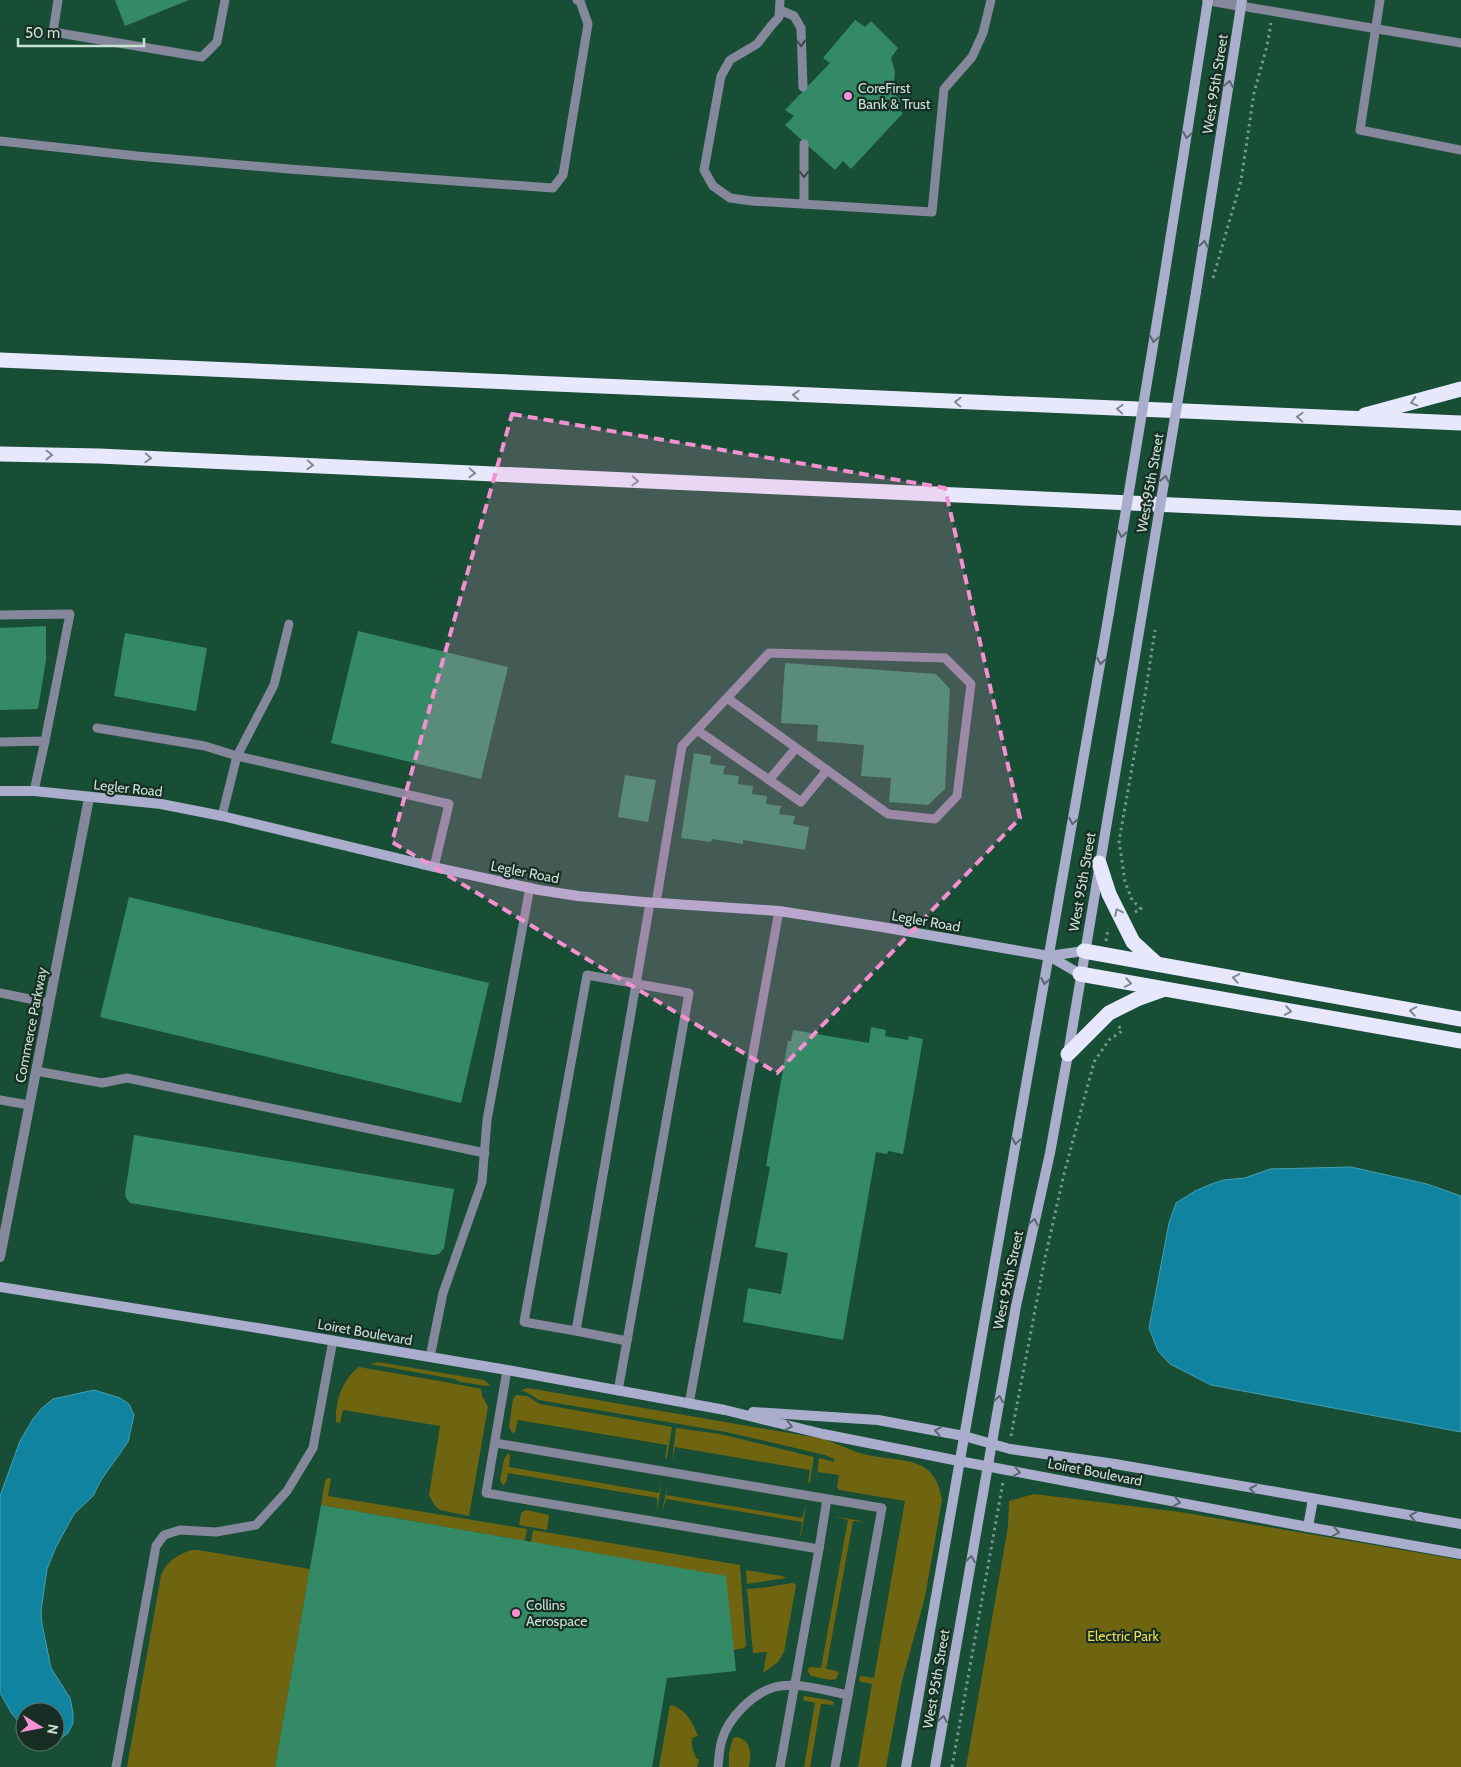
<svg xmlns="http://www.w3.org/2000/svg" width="1461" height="1767" font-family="Cabin,sans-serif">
<rect width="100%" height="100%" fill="#184d36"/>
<!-- green -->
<g fill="#6f6511">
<path d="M378,1362L484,1380L490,1385L487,1386L461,1382L454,1379L370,1364Z"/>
<path d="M359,1367L451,1383L481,1389L482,1396L488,1407L469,1516L440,1510L435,1506L429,1495L440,1426L343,1410L340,1423L336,1422C335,1401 342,1380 359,1367Z"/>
<path d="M528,1388L824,1439C838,1444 853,1452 868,1455C903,1463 935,1454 942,1500L925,1597L902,1681L886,1767H858L872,1684L861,1682L859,1680L860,1676L874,1678L905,1501L839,1490L837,1487L839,1475L818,1472L816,1485L819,1458L834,1462V1459L825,1455L726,1432L539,1400L528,1393L521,1390Z"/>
<path d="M516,1395L527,1396L540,1404L672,1427L667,1457L665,1459L667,1445L518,1420L515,1432L512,1433L509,1427L513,1399Z"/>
<path d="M676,1428L720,1434L814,1457L810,1482L808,1483L810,1470L675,1447L672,1461Z"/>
<path d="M508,1453L510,1455L509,1467L659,1493L662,1481L657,1510V1498L508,1473L506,1482L503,1485L500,1481L504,1459Z"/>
<path d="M328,1478H331L328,1496L527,1529L525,1541L321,1505L325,1481Z"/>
<path d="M668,1482L666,1495L802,1518L806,1505L801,1535L800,1537L802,1522L666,1499L662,1512Z"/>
<path d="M1034,1494L1180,1512L1461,1560V1767H966L1008,1527L1009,1501Z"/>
<path d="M526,1510L549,1515L547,1530L519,1525L521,1513Z"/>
<path d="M834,1516L866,1522L853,1521L826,1669L837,1671L839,1673L836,1679L831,1680L811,1676L807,1670L810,1667L821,1668L848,1520Z"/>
<path d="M533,1530L740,1565L746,1646L744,1648L734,1650L531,1542Z"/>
<path d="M192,1550H198L310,1569L275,1767H127L161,1575C167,1561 178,1554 192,1550Z"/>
<path d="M746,1570L782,1576L786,1578L747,1584Z"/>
<path d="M792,1583L795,1584L796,1586L784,1652L778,1662L763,1673L767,1652L753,1653L747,1589L768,1587Z"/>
<path d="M804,1696L829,1700L834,1702L833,1705L821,1704L810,1767H804L815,1703L803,1700Z"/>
<path d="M670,1705C686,1709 692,1721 698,1736L692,1738C691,1746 693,1752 697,1759H699L697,1767H659Z"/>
<path d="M737,1737C752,1741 751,1754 749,1767H729V1753L733,1738Z"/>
</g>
<!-- water -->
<g fill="#1083a1" stroke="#47a0b0">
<path d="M1351,1167L1427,1184L1461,1196V1432L1211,1385L1170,1364L1158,1351L1149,1328L1169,1223L1176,1203L1195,1191L1209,1185L1223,1180L1245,1178L1270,1169Z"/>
<path d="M94,1390L120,1398L129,1404L134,1415L128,1442L101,1480L93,1496L74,1514L56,1547L47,1569L41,1611L42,1624L51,1668L70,1698L73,1713V1723L68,1733L59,1740L55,1741V1712H25V1729L12,1714L0,1693V1496L20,1441L33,1419L41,1409L53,1399Z"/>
</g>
<!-- building -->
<g fill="#348a66">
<path d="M115,0H189L125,26Z"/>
<path d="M855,20L865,27L871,21L898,48L891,58L895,72L893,92L901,101L894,107L903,113L851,169L843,161L835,170L785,125L794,116L785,110L830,63L823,58Z"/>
<path d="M46,626V660L38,709L0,710V628Z"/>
<path d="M358,631L508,667L481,779L331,743Z"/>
<path d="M125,633L207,648L196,711L114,696Z"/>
<path d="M785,663L936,674L950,689L945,789L928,805L889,802L891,778L861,776L864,745L817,741L818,725L781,723Z"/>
<path d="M694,753L711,756L710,764L725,766L723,774L739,776L738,784L753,786L752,794L767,796L766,804L781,806L779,814L795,816L793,824L809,827L805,850L743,840V844L712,839L711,842L681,838Z"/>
<path d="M625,775L656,780L648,822L618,817Z"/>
<path d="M129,897L489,983L461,1103L100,1017Z"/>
<path d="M871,1027L886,1030L885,1036L908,1040L909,1036L923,1039L903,1154L888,1151L887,1154L876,1152L843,1340L743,1322L748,1288L781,1294L788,1253L755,1247L770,1167L766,1166L788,1041H791L793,1030L869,1043Z"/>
<path d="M134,1135L454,1189L444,1248L439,1254L433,1255L130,1203L126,1198L125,1193Z"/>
<path d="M321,1505L726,1576L736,1671L667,1678L652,1767H275Z"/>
</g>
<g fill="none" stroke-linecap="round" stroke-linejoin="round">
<!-- path -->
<g stroke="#749b89" stroke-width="3" stroke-dasharray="2.5 4" stroke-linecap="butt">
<path d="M1213,278L1241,181L1254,93L1267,46L1271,23"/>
<path d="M1135,912L1141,909L1132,900L1125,882L1119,841L1146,689L1155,630"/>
<path d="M1106,941L1108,928"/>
<path d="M1011,1436L1045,1258L1064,1174L1094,1062L1109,1040L1122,1031L1118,1025"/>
<path d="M952,1767L1003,1482"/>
</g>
<!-- lane -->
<g stroke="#85879b" stroke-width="9">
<path d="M58,0L53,32L202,57L217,42L225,0"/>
<path d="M780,0L779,17L771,26L757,44L730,60L721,76L704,170L713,186L730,198L752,201L932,212L944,89L972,57L983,33L991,0"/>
<path d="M1380,0L1360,130L1461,150"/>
<path d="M1241,6L1461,43"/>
<path d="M780,10L794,16L801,28L803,87"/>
<path d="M0,141L137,156L289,169L553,188L563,175L588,24L580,1L577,0"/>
<path d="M804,144V204"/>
<path d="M0,615L70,614L45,741"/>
<path d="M97,728L205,746L237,756L274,685L289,624"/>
<path d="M697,730L801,802L827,770"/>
<path d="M0,742L45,741L34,791"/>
<path d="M769,780L796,748"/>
<path d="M222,816L237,756L449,804L434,867"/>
<path d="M656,903L682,746L769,653L945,658L971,684L957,796L935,819L888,814L727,698"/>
<path d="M0,993L49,1003"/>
<path d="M36,1071L102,1083L127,1078L485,1153"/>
<path d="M0,1100L29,1105"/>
<path d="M576,1331L524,1322L587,975L689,993L627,1341L576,1331L650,903"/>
<path d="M430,1357L443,1293L482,1182L487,1120L530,887"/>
<path d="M507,1370L486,1493L819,1549L780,1767"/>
<path d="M618,1391L627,1341"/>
<path d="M689,1404L779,911"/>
<path d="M495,1443L882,1508L835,1767"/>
<path d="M819,1549L827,1499"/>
<path d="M116,1767L156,1546L164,1535L180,1530L216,1532L256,1525L287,1491L313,1448L333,1340"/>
<path d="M718,1767C719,1758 719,1749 722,1740C728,1718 753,1693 775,1687C795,1681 828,1691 848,1695"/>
</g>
<!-- street -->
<g stroke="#85879b" stroke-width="10">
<path d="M1207,0L1241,6"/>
<path d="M0,1257L89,798"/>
</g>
<!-- secondary -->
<g stroke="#abadcd" stroke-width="10">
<path d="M1162,291L1208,0"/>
<path d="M1196,292L1242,0"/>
<path d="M0,791H34L161,804L222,816L434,867L539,890L578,896L644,902L779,911L882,927L1049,956L1084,951"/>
<path d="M1049,956L1080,974"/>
<path d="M0,1287L264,1329L507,1370L725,1410L823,1434L959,1461L1308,1527L1461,1554"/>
<path d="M753,1412L878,1420L964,1436L1010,1449L1115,1464L1461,1524"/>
<path d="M1308,1527L1313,1499"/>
<path d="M906,1767L1109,613"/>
<path d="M935,1767L1016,1306L1050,1153L1068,1054L1142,614"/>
</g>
<!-- highway -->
<g stroke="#e7e8fc" stroke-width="15">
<path d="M0,360L1461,423"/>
<path d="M1365,415L1461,389"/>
<path d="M0,454L99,456L1461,518"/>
<path d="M1099,863L1109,894L1133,942L1157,964"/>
<path d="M1084,951L1461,1019"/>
<path d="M1080,974L1461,1041"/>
<path d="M1068,1054L1109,1013L1137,999L1162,990"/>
</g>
<!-- secondary-bridge -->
<g stroke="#abadcd" stroke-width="10">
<path d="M1109,613L1162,291"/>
<path d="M1142,614L1196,292"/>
</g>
</g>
<!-- one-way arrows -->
<defs><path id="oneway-chevron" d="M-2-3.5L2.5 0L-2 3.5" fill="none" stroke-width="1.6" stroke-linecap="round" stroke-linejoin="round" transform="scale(1.25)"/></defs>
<g stroke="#394847">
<use href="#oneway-chevron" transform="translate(801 43) rotate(88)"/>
<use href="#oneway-chevron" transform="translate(804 174) rotate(90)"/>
</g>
<g stroke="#5a676f">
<use href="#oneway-chevron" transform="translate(1229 84) rotate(-81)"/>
<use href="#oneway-chevron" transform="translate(1187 135) rotate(99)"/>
<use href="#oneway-chevron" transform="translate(1204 244) rotate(-81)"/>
<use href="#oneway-chevron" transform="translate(1154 339) rotate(99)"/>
<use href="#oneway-chevron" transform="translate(1165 479) rotate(-80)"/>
<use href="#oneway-chevron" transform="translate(1122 534) rotate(99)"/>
<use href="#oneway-chevron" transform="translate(1101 661) rotate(100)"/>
<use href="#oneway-chevron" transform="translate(1073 821) rotate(100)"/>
<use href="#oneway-chevron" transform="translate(1045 981) rotate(100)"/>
<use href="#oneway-chevron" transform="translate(1016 1141) rotate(100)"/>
<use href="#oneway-chevron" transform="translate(1034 1222) rotate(-78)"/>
<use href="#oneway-chevron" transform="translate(999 1399) rotate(-80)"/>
<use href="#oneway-chevron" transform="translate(789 1426) rotate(13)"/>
<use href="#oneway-chevron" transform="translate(938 1431) rotate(-170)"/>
<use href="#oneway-chevron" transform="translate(1017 1472) rotate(11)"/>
<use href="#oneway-chevron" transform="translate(1253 1489) rotate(-170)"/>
<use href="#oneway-chevron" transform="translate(1177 1502) rotate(11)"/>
<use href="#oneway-chevron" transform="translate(1413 1516) rotate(-170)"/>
<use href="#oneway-chevron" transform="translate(1336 1532) rotate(10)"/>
<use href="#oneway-chevron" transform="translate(971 1559) rotate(-80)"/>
<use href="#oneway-chevron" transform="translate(943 1719) rotate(-80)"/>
</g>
<g stroke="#808a90">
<use href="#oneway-chevron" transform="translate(796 395) rotate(-177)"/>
<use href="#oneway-chevron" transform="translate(958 402) rotate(-177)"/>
<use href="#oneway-chevron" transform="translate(1414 402) rotate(165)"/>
<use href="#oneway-chevron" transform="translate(1120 409) rotate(-177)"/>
<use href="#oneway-chevron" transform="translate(1300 417) rotate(-177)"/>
<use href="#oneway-chevron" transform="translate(49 455) rotate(1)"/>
<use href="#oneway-chevron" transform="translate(148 458) rotate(3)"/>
<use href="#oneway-chevron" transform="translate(310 465) rotate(3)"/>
<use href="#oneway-chevron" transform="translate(472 473) rotate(3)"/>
<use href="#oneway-chevron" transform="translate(635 481) rotate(3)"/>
<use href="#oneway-chevron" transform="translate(1118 912) rotate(-116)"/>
<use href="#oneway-chevron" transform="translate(1236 978) rotate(-170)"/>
<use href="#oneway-chevron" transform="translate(1128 983) rotate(10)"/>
<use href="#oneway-chevron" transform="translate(1288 1011) rotate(10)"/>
<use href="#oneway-chevron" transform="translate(1413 1011) rotate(-170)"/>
</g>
<!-- marked area -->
<path fill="#f590d1" fill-opacity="0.2" stroke="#f590d1" stroke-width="4" stroke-dasharray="10 6" stroke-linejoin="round" d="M512,414L945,488L1020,818L777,1073L392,842Z"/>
<!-- markers -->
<g fill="#f590d1" stroke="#182d23" stroke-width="2">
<circle cx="848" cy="96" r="5"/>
<circle cx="516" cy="1613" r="5"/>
</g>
<g text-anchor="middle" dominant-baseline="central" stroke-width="4.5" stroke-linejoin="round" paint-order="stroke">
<!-- street labels -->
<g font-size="14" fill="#c7e2d4" stroke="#182d23">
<text transform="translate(1215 84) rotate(-81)">West 95th Street</text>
<text transform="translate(1150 483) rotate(-80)">West 95th Street</text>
<text transform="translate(128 788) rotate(6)">Legler Road</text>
<text transform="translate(525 872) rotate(11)">Legler Road</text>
<text transform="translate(1082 882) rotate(-80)">West 95th Street</text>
<text transform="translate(926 921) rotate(10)">Legler Road</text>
<text transform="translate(31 1025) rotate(-79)">Commerce Parkway</text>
<text transform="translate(1008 1280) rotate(-78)">West 95th Street</text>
<text transform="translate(365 1332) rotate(10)">Loiret Boulevard</text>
<text transform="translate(1095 1472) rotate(11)">Loiret Boulevard</text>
<text transform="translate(936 1679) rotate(-80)">West 95th Street</text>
</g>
<!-- poi labels -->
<g font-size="14" fill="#c7e2d4" stroke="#182d23" text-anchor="start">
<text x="858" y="88">CoreFirst<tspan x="858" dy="16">Bank &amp; Trust</tspan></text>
<text x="526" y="1605">Collins<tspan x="526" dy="16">Aerospace</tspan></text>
</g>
<!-- park labels -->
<g font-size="14" fill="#eedc50" stroke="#182d23">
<text x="1123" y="1636">Electric Park</text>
</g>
</g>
<!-- north arrow -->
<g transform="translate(40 1727) rotate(100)"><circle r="24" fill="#182d23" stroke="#5e756a"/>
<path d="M0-4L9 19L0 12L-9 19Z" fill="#f590d1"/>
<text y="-8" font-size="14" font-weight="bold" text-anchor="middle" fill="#c7e2d4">N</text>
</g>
<!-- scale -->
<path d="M18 38v8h126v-8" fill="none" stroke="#c7e2d4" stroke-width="2.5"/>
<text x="25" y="38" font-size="15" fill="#c7e2d4" stroke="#182d23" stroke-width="4" paint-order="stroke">50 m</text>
</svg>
